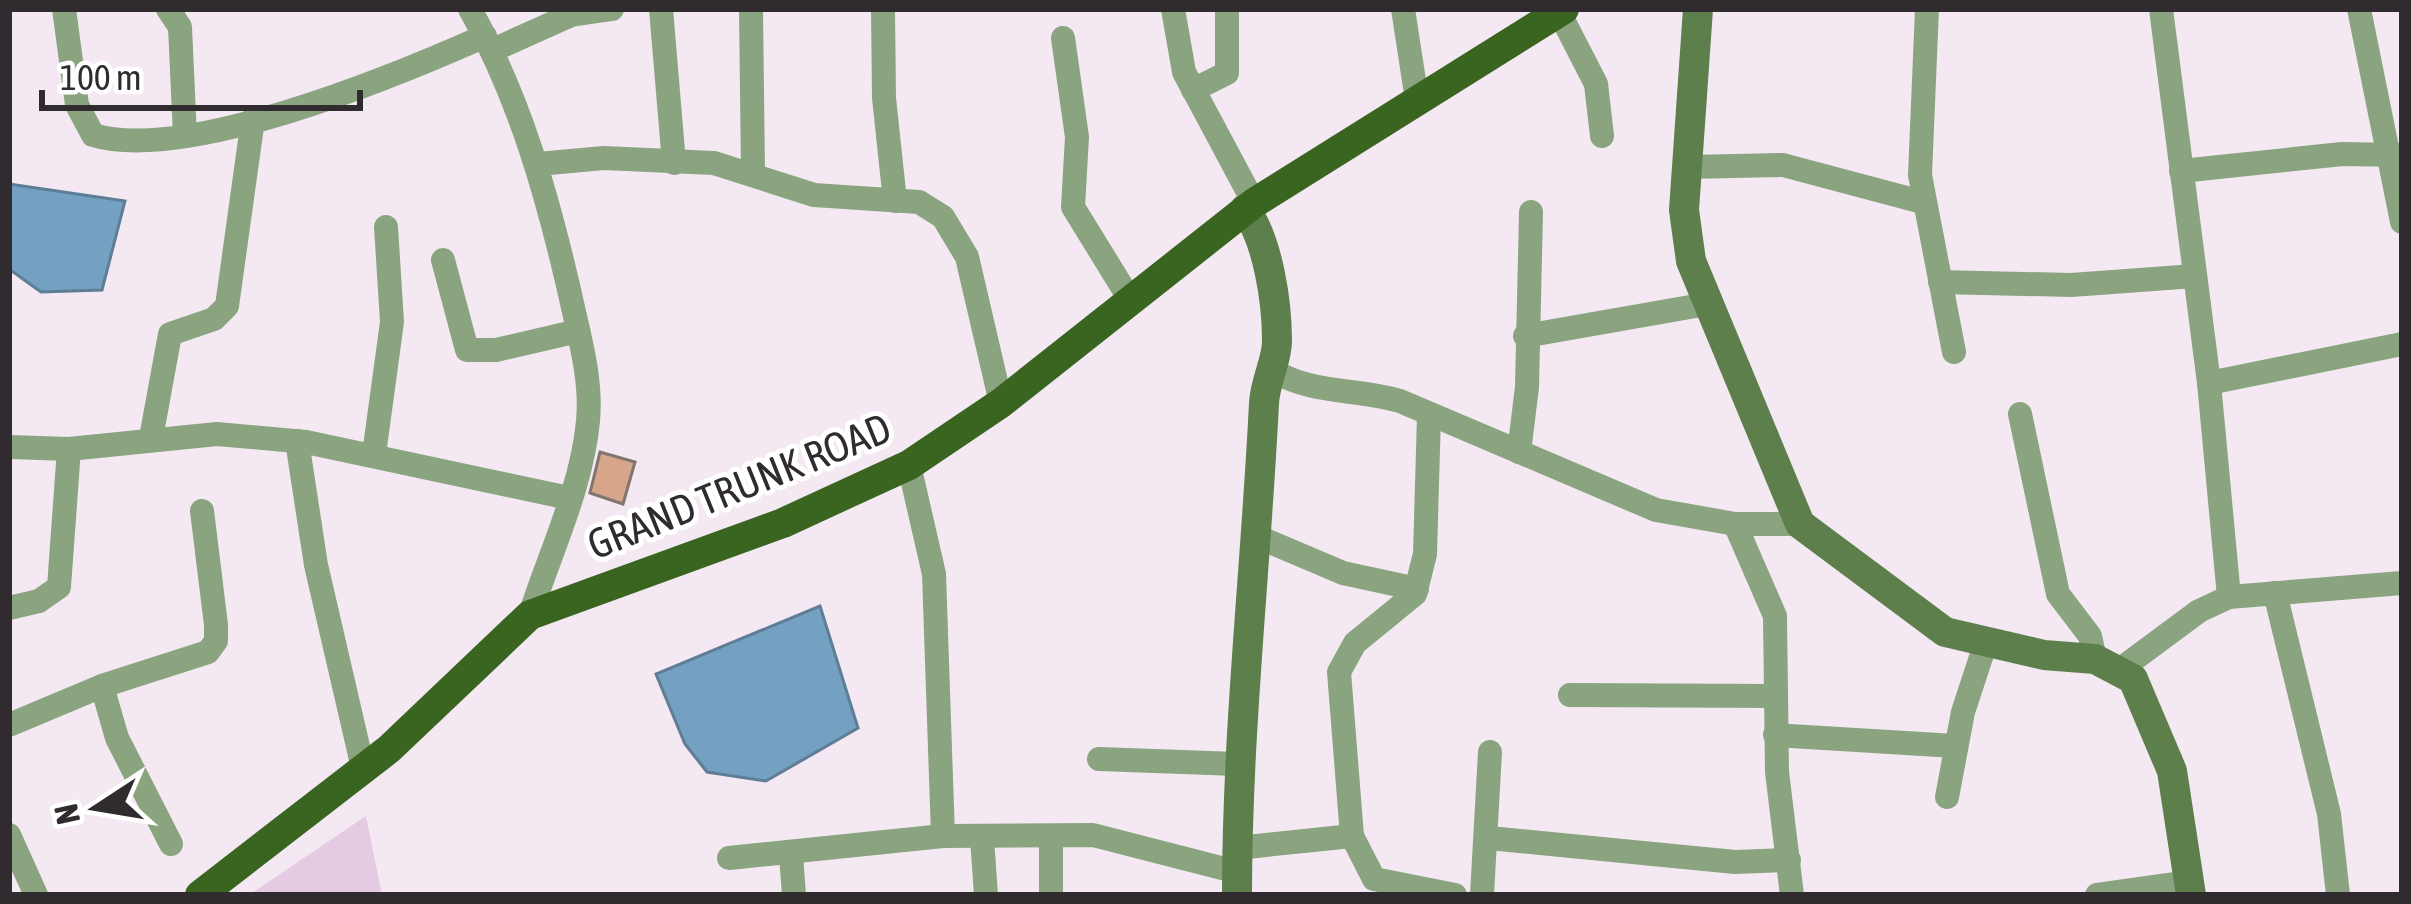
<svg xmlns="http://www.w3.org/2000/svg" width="2411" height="904" font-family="'Asap Condensed',sans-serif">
<rect width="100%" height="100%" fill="#f4e9f3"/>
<!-- green -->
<path fill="#e4cbe2" d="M366,816L382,895H249Z"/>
<!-- water -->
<g fill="#74a1c2" stroke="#5f7e96" stroke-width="3">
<path d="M9,184L125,201L102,290L41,292L9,269Z"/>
<path d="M820,606L858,728L766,781L707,772L685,744L656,674Z"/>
</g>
<!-- building -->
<path fill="#d6a58a" stroke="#81756f" stroke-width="3" d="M600,452L635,462L623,504L590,493Z"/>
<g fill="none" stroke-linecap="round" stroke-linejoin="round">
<!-- street -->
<g stroke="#8ba480" stroke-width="24">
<path d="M64,9L77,105L93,135C186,163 395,76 485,36"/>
<path d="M168,9L180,27L185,136"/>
<path d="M470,9C520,99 547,194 570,294C579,336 592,378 588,421C582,487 550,553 530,615"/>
<path d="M661,9L674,163"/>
<path d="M751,9L753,172"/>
<path d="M883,9L884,98L895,201"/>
<path d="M1173,9L1184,72L1254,203"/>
<path d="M1403,9L1417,100"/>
<path d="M1927,9L1920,175L1954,352"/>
<path d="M2359,9L2402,222"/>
<path d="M1559,12L1596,84L1602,136"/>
<path d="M1063,38L1077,137L1073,207L1129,298"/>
<path d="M493,50L571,15L612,9"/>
<path d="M1193,90L1227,73V9"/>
<path d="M538,164L604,158L714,163L814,195L919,202L943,217L967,257L1001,403"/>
<path d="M1688,167L1783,165L1922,202"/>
<path d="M2181,171L2342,154L2402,155"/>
<path d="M443,260L467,350H496L578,331"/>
<path d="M1940,282L2071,285L2195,276"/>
<path d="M1525,336L1707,304"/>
<path d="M1270,369C1316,396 1351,387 1400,401L1656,510L1735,524H1800"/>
<path d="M2209,383L2402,344"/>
<path d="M2020,414L2058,594L2090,636L2095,659"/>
<path d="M151,438L170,334L214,319L227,306L253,119"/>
<path d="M297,441L316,565L363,768"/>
<path d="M9,447L69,449L217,434L306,442L569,498"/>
<path d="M1519,452L1527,387L1531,212"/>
<path d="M374,454L392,322L386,227"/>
<path d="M909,465L934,574L943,836"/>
<path d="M1735,524L1775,616L1777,772L1792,895"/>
<path d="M1258,537L1343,573L1417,589"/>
<path d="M2275,593L2329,814L2338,895"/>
<path d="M2229,597L2402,583"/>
<path d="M9,608L39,601L59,587L69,449"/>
<path d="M2118,671L2199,611L2229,597L2209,383L2161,9"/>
<path d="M102,686L117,738L171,844"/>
<path d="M1570,695L1773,696"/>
<path d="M9,725L102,686L208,652L216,641V625L202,511"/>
<path d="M1775,735L1955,746"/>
<path d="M1099,759L1237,764"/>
<path d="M1947,797L1963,712L1986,642"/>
<path d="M9,835L36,895"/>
<path d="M1352,836L1374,879L1455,895"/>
<path d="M982,838L986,895"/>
<path d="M1051,838V895"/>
<path d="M1489,838L1735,862L1789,860"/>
<path d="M1237,848L1352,836L1339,672L1355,643L1415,594L1425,554L1429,415"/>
<path d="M791,855L794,895"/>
<path d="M729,858L943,836L1093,835L1237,872"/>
<path d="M1482,895L1490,752"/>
<path d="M2097,895L2190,882"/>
</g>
<!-- secondary -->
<g stroke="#5c7f4b" stroke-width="30">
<path d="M1698,9L1684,210L1691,261L1800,524L1945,632L2044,655L2095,659L2133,679L2172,771L2191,895"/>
<path d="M1237,895C1237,730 1256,567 1264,403C1265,381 1277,361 1277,341C1277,302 1268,240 1245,209"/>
</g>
<!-- primary -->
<path stroke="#396521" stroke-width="30" d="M200,895L389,749L530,615L783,523L909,465L1001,403L1254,203L1564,9"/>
</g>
<g text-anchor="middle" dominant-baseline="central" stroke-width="10" stroke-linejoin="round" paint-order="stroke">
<!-- street labels -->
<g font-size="42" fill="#2f2b2e" stroke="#fff">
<text transform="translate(739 486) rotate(-22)">GRAND TRUNK ROAD</text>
</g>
</g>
<!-- border -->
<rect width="2411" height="904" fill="none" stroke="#2f2b2e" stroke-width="24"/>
<!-- north arrow -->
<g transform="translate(96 808) rotate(258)" stroke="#ffffff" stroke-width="9" paint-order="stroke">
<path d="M0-9L21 45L0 30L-21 45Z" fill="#2f2b2e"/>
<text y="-18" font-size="33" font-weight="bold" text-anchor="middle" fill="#2f2b2e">N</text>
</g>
<!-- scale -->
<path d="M42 90v18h318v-18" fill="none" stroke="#2f2b2e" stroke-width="6"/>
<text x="60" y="90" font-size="36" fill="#2f2b2e" stroke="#ffffff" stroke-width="9" paint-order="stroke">100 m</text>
</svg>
